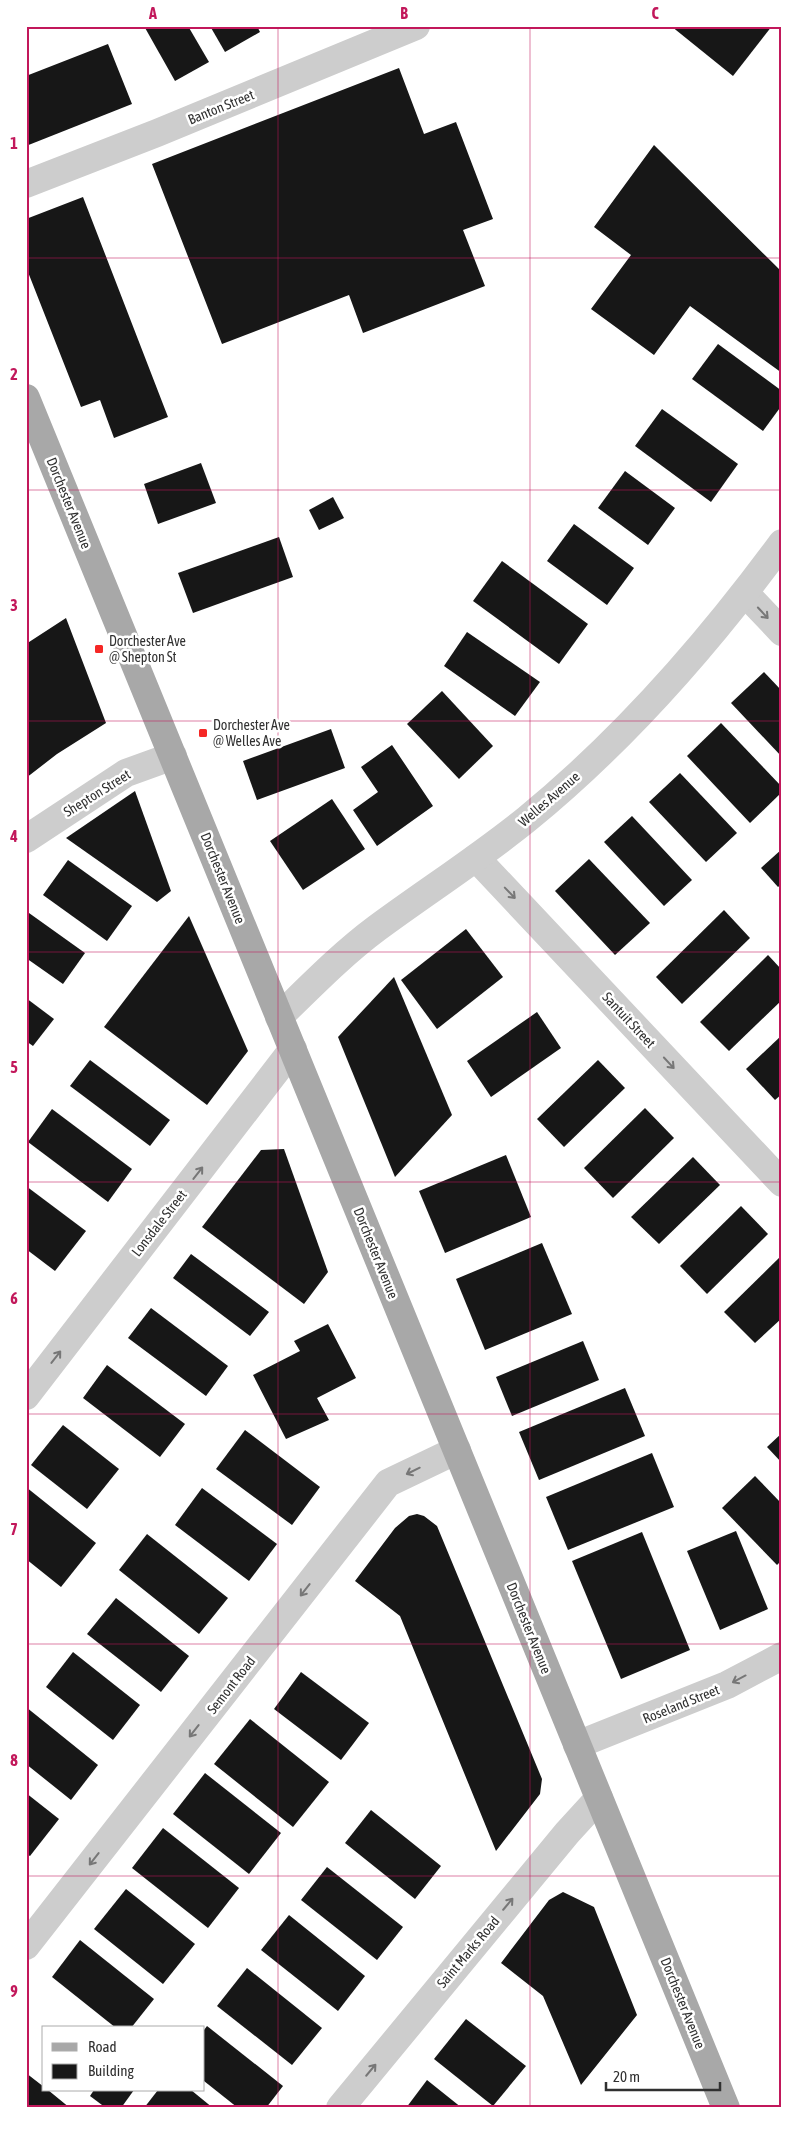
<svg xmlns="http://www.w3.org/2000/svg" width="808" height="2134" font-family="'Asap Condensed',sans-serif">
<rect width="100%" height="100%" fill="#fff"/>
<!-- building -->
<g fill="#171717">
<path d="M144,26H188L209,62L175,81Z"/>
<path d="M210,26H257L260,32L225,52Z"/>
<path d="M671,26H772L733,76Z"/>
<path d="M108,44L132,104L26,146V76Z"/>
<path d="M399,68L424,134L456,122L493,219L463,230L485,286L363,333L349,295L222,344L152,164Z"/>
<path d="M654,145L782,272V373L690,306L654,355L591,309L631,255L594,227Z"/>
<path d="M83,197L168,417L114,438L100,400L81,407L26,267V219Z"/>
<path d="M718,344L782,391V405L763,431L692,379Z"/>
<path d="M662,409L738,464L711,502L635,446Z"/>
<path d="M201,463L216,503L158,524L144,484Z"/>
<path d="M625,471L675,508L648,545L598,508Z"/>
<path d="M333,497L344,518L319,530L309,510Z"/>
<path d="M574,524L634,568L607,605L547,561Z"/>
<path d="M279,537L293,577L193,613L178,573Z"/>
<path d="M502,561L588,624L559,664L473,601Z"/>
<path d="M66,618L106,723L57,754L26,778V644Z"/>
<path d="M467,632L540,682L515,716L444,666Z"/>
<path d="M764,672L782,691V757L731,703Z"/>
<path d="M442,691L493,746L459,779L407,724Z"/>
<path d="M721,723L782,787V792L750,823L687,756Z"/>
<path d="M331,729L345,768L257,800L243,761Z"/>
<path d="M392,745L433,806L377,846L353,810L378,792L361,767Z"/>
<path d="M680,773L737,833L706,862L649,802Z"/>
<path d="M135,791L171,891L157,902L66,838Z"/>
<path d="M332,799L365,849L303,890L270,841Z"/>
<path d="M632,816L692,880L664,906L604,842Z"/>
<path d="M782,849V884L778,887L761,868Z"/>
<path d="M589,859L650,923L615,955L555,891Z"/>
<path d="M68,860L132,906L107,941L43,895Z"/>
<path d="M724,910L750,938L682,1004L656,977Z"/>
<path d="M29,913L85,953L63,984L26,958V918Z"/>
<path d="M189,916L248,1051L207,1105L104,1027Z"/>
<path d="M466,929L503,977L437,1029L401,980Z"/>
<path d="M768,955L782,970V1000L729,1051L700,1022Z"/>
<path d="M394,977L452,1115L395,1177L338,1037Z"/>
<path d="M26,998L54,1019L33,1046L26,1041Z"/>
<path d="M537,1012L561,1048L491,1097L467,1061Z"/>
<path d="M782,1035V1094L775,1100L746,1069Z"/>
<path d="M90,1060L170,1120L150,1146L70,1086Z"/>
<path d="M598,1060L625,1088L564,1147L537,1119Z"/>
<path d="M645,1108L674,1138L613,1198L584,1168Z"/>
<path d="M52,1109L132,1169L108,1202L28,1142Z"/>
<path d="M284,1149L328,1272L304,1304L202,1227L261,1150Z"/>
<path d="M506,1155L531,1217L445,1253L419,1191Z"/>
<path d="M693,1157L720,1185L659,1244L631,1217Z"/>
<path d="M26,1186L86,1231L55,1271L26,1249Z"/>
<path d="M741,1206L768,1234L707,1294L680,1266Z"/>
<path d="M542,1243L572,1314L485,1350L456,1279Z"/>
<path d="M191,1254L269,1312L250,1336L173,1278Z"/>
<path d="M782,1255V1318L755,1343L724,1312Z"/>
<path d="M151,1308L228,1366L206,1396L128,1338Z"/>
<path d="M328,1324L356,1378L317,1398L329,1420L286,1439L253,1375L300,1351L294,1341Z"/>
<path d="M583,1341L599,1380L512,1416L496,1377Z"/>
<path d="M107,1365L185,1424L160,1457L83,1398Z"/>
<path d="M625,1388L645,1436L539,1480L519,1432Z"/>
<path d="M63,1425L119,1469L87,1509L31,1465Z"/>
<path d="M245,1430L320,1487L292,1525L216,1469Z"/>
<path d="M782,1433V1463L767,1447Z"/>
<path d="M652,1453L674,1507L568,1550L546,1497Z"/>
<path d="M755,1476L782,1504V1560L777,1565L722,1508Z"/>
<path d="M26,1487L96,1543L61,1587L26,1559Z"/>
<path d="M202,1488L277,1544L249,1581L175,1525Z"/>
<path d="M417,1514L424,1516L437,1526L542,1779L540,1794L496,1851L400,1616L355,1581L395,1528L409,1516Z"/>
<path d="M736,1531L768,1609L720,1630L687,1551Z"/>
<path d="M642,1532L690,1650L621,1679L572,1561Z"/>
<path d="M147,1534L228,1598L199,1634L119,1570Z"/>
<path d="M116,1598L189,1656L161,1692L87,1634Z"/>
<path d="M73,1652L140,1705L113,1740L46,1687Z"/>
<path d="M301,1672L369,1723L341,1760L274,1709Z"/>
<path d="M26,1707L98,1765L71,1800L26,1764Z"/>
<path d="M250,1719L329,1782L293,1827L214,1764Z"/>
<path d="M205,1773L281,1833L249,1874L173,1814Z"/>
<path d="M26,1793L59,1819L30,1856L26,1854Z"/>
<path d="M371,1810L441,1866L415,1899L345,1843Z"/>
<path d="M163,1828L239,1888L208,1928L132,1868Z"/>
<path d="M327,1867L403,1927L377,1960L301,1900Z"/>
<path d="M126,1889L195,1944L163,1984L94,1929Z"/>
<path d="M563,1892L594,1907L637,2015L581,2085L543,1996L501,1963L549,1900Z"/>
<path d="M289,1915L365,1976L338,2011L261,1950Z"/>
<path d="M80,1940L154,1999L131,2028H116L52,1977Z"/>
<path d="M247,1968L322,2028L292,2065L217,2006Z"/>
<path d="M466,2019L526,2066L493,2106L434,2059Z"/>
<path d="M207,2026L283,2086L266,2108H238L204,2081V2030Z"/>
<path d="M26,2073L44,2087V2090H48L70,2108H26Z"/>
<path d="M427,2080L462,2108H406Z"/>
<path d="M94,2090H134L121,2108H106L90,2096Z"/>
<path d="M158,2090H191L213,2108H144Z"/>
</g>
<g fill="none" stroke-linecap="round" stroke-linejoin="round">
<!-- minor -->
<g stroke="#cdcdcd" stroke-width="28">
<path d="M26,184L157,133L416,26"/>
<path d="M745,593L782,632"/>
<path d="M26,839L126,773L173,756"/>
<path d="M476,858L782,1183"/>
<path d="M26,1396L293,1049"/>
<path d="M577,1745L727,1685L782,1656"/>
<path d="M26,1946L388,1483L457,1450"/>
<path d="M340,2108L567,1833L599,1798"/>
</g>
<!-- tertiary -->
<path stroke="#cdcdcd" stroke-width="28" d="M279,1017C311,986 342,954 377,928C427,891 479,858 527,819C625,739 707,645 782,543"/>
<!-- primary -->
<path stroke="#a8a8a8" stroke-width="28" d="M26,398L726,2108"/>
</g>
<!-- one-way arrows -->
<defs><path id="oneway-shaft" d="M-6 0H5M1.5-3L5.5 0L1.5 3" fill="none" stroke-width="1.6" stroke-linecap="round" stroke-linejoin="round" transform="scale(1.25)"/></defs>
<g stroke="#777">
<use href="#oneway-shaft" transform="translate(763 613) rotate(47)"/>
<use href="#oneway-shaft" transform="translate(510 893) rotate(46)"/>
<use href="#oneway-shaft" transform="translate(669 1063) rotate(47)"/>
<use href="#oneway-shaft" transform="translate(198 1173) rotate(-52)"/>
<use href="#oneway-shaft" transform="translate(56 1357) rotate(-52)"/>
<use href="#oneway-shaft" transform="translate(413 1471) rotate(154)"/>
<use href="#oneway-shaft" transform="translate(305 1590) rotate(128)"/>
<use href="#oneway-shaft" transform="translate(739 1679) rotate(152)"/>
<use href="#oneway-shaft" transform="translate(194 1731) rotate(128)"/>
<use href="#oneway-shaft" transform="translate(94 1859) rotate(128)"/>
<use href="#oneway-shaft" transform="translate(508 1904) rotate(-50)"/>
<use href="#oneway-shaft" transform="translate(371 2070) rotate(-50)"/>
</g>
<!-- grid -->
<path fill="none" stroke="#c2185b" stroke-width="1" stroke-opacity="0.55" d="M278,26V2108M530,26V2108M26,258H782M26,490H782M26,721H782M26,952H782M26,1182H782M26,1414H782M26,1644H782M26,1876H782"/>
<!-- markers -->
<g fill="#f52725" stroke="#fff" stroke-width="2">
<rect x="94" y="644" width="10" height="10" rx="2.5"/>
<rect x="198" y="728" width="10" height="10" rx="2.5"/>
</g>
<g text-anchor="middle" dominant-baseline="central" stroke-width="5" stroke-linejoin="round" paint-order="stroke">
<!-- street labels -->
<g font-size="14" fill="#303030" stroke="#fff">
<text transform="translate(221 107) rotate(-22)">Banton Street</text>
<text transform="translate(69 503) rotate(68)">Dorchester Avenue</text>
<text transform="translate(97 793) rotate(-32)">Shepton Street</text>
<text transform="translate(549 799) rotate(-41)">Welles Avenue</text>
<text transform="translate(223 878) rotate(68)">Dorchester Avenue</text>
<text transform="translate(629 1020) rotate(47)">Santuit Street</text>
<text transform="translate(159 1223) rotate(-52)">Lonsdale Street</text>
<text transform="translate(376 1253) rotate(68)">Dorchester Avenue</text>
<text transform="translate(529 1628) rotate(68)">Dorchester Avenue</text>
<text transform="translate(231 1685) rotate(-52)">Semont Road</text>
<text transform="translate(681 1704) rotate(-22)">Roseland Street</text>
<text transform="translate(468 1952) rotate(-50)">Saint Marks Road</text>
<text transform="translate(683 2003) rotate(68)">Dorchester Avenue</text>
</g>
<!-- poi labels -->
<g font-size="14" fill="#303030" stroke="#fff" text-anchor="start">
<text x="109" y="641">Dorchester Ave<tspan x="109" dy="16">@ Shepton St</tspan></text>
<text x="213" y="725">Dorchester Ave<tspan x="213" dy="16">@ Welles Ave</tspan></text>
</g>
</g>
<!-- border -->
<rect width="808" height="2134" fill="none" stroke="#ffffff" stroke-width="55"/>
<!-- legend -->
<rect x="42" y="2026" width="162" height="65" fill="#ffffff" stroke="#acacac"/>
<rect x="52" y="2043" width="25" height="8" fill="#a8a8a8" stroke="#acacac"/>
<text x="88" y="2052" font-size="15" fill="#303030">Road</text>
<rect x="52" y="2064" width="25" height="15" fill="#171717" stroke="#acacac"/>
<text x="88" y="2076" font-size="15" fill="#303030">Building</text>
<!-- scale -->
<path d="M606 2082v8h114v-8" fill="none" stroke="#303030" stroke-width="2.5"/>
<text x="613" y="2082" font-size="15" fill="#303030" stroke="#ffffff" stroke-width="4" paint-order="stroke">20 m</text>
<rect x="28" y="28" width="752" height="2078" fill="none" stroke="#c2185b" stroke-width="2"/>
<g font-size="16" text-anchor="middle" font-weight="bold" fill="#c2185b">
<text x="153" y="19">A</text>
<text x="404" y="19">B</text>
<text x="655" y="19">C</text>
<text x="14" y="149">1</text>
<text x="14" y="380">2</text>
<text x="14" y="611">3</text>
<text x="14" y="842">4</text>
<text x="14" y="1073">5</text>
<text x="14" y="1304">6</text>
<text x="14" y="1535">7</text>
<text x="14" y="1766">8</text>
<text x="14" y="1997">9</text>
</g>
</svg>
